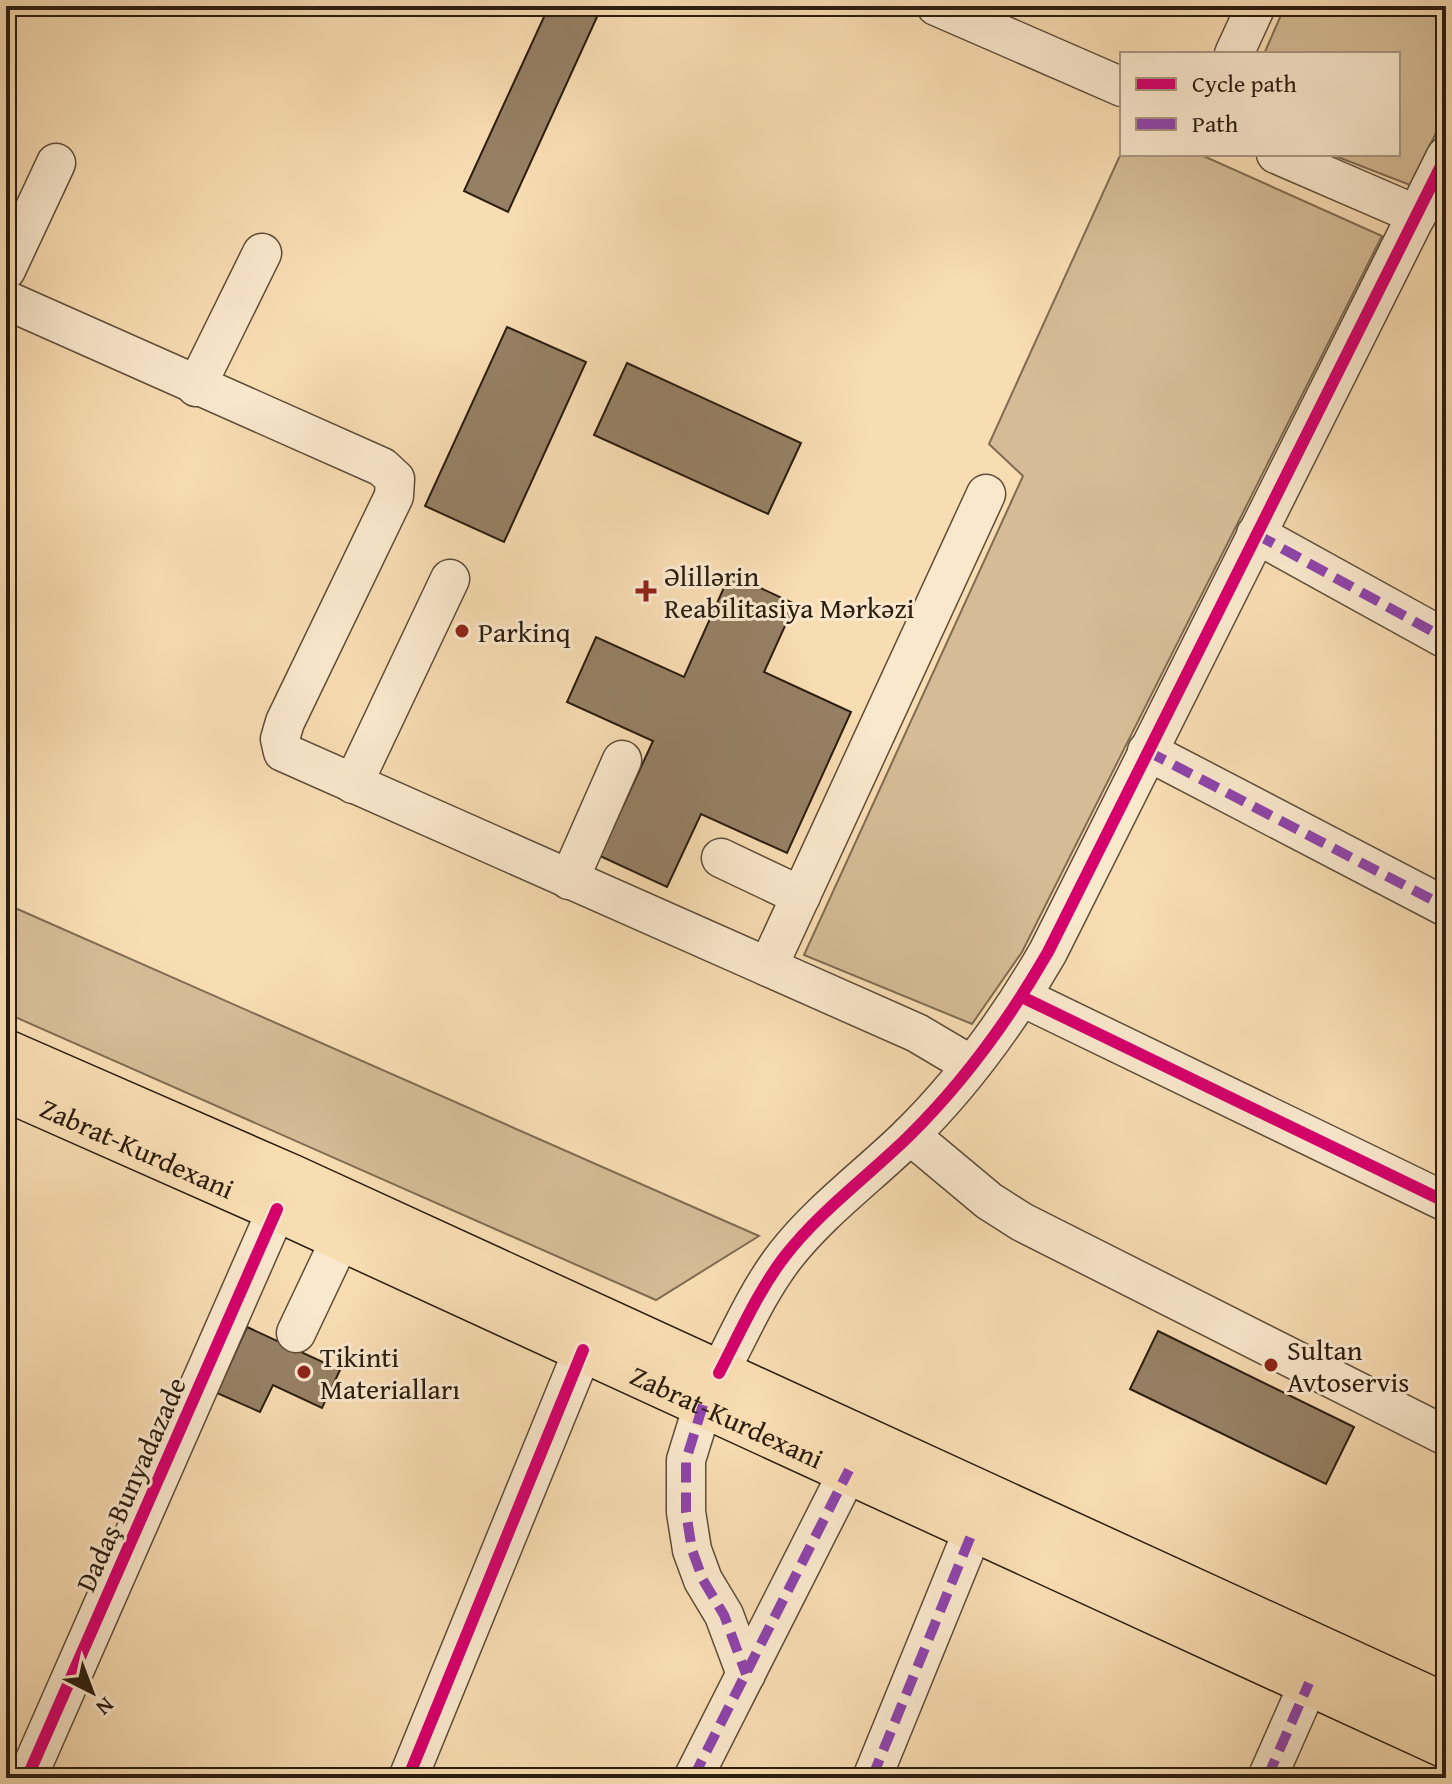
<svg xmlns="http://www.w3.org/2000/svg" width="1452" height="1784" font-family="'Gentium Book Plus',serif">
<rect width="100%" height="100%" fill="#f8dcb2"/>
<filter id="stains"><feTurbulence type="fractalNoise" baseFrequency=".0025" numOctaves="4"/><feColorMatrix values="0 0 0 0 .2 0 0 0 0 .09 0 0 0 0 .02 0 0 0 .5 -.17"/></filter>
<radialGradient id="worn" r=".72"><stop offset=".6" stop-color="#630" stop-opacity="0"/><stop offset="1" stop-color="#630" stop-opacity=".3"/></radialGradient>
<!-- green -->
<g fill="#d5bc96" stroke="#806c52" stroke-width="2">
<path d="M1285,6H1446V113L1410,185L1330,154H1398V54H1264Z"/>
<path d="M1122,151L1199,154L1382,236L1022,952L972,1024L804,955L1023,476L989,444Z"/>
<path d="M6,904L759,1236L656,1300L6,1013Z"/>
</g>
<!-- building -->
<g fill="#968064" stroke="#2b1d0f" stroke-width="2">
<path d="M549,6H602L508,212L464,191Z"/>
<path d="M507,327L586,362L504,542L425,506Z"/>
<path d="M627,363L801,443L768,514L594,435Z"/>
<path d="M730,574L795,604L764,672L851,712L787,853L701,814L667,887L600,856L653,741L567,702L596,637L684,677Z"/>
<path d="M247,1327L340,1370L322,1408L273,1385L260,1412L217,1393Z"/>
<path d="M1158,1331L1354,1427L1326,1484L1130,1389Z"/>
</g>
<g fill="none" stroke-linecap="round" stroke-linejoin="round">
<!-- minor casing -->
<g stroke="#5e4d38" stroke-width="41">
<g id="minor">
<path d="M936,6L1122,87"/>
<path d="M1234,54L1256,6"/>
<path d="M1276,154L1417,215"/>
<path d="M6,270L56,163"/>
<path d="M6,300L382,467L395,479L394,496L285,722L280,739L283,752L917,1033L971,1065"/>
<path d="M196,387L262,253"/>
<path d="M1256,534L1446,639"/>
<path d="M1147,751L1446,907"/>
<path d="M353,784L450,579"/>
<path d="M721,858L801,896"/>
<path d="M569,880L622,760"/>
<path d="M768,967L986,494"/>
<path d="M1022,997L1446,1202"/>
<path d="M910,1135L989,1201L1022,1222L1446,1436"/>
<path d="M296,1333L341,1238"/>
<path d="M719,1373C740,1333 758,1291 785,1256C820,1211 868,1176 908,1137C963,1083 1010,1018 1048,952L1446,156"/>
<path d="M703,1405L686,1460V1512L692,1550L703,1580L724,1615L746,1674"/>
<path d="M27,1778L277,1209"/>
<path d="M408,1778L583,1350"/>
<path d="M693,1778L849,1470"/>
<path d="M872,1778L974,1528"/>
<path d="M1267,1778L1309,1683"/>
</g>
</g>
<!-- major casing -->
<g stroke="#2b1d0f" stroke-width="47">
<g id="major">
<path d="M6,1052L292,1177L1446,1706"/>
<path id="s1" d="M6,1089L277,1209L1446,1746"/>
</g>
</g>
<!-- minor -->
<use href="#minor" stroke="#fae8cd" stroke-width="38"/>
<!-- major -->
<use href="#major" stroke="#f8dcb2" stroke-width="44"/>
<!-- quiet -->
<g stroke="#8e44ad" stroke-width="10" stroke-dasharray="20 10" stroke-linecap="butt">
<path d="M1256,534L1446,639"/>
<path d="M1147,751L1446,907"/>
<path d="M703,1405L686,1460V1512L692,1550L703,1580L724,1615L746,1674"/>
<path d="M693,1778L849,1470"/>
<path d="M872,1778L974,1528"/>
<path d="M1267,1778L1309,1683"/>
</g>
<!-- cycleway casing -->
<g stroke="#fae8cd" stroke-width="17">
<g id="cycleway">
<path d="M1022,997L1446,1202"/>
<path d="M719,1373C740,1333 758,1291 785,1256C820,1211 868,1176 908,1137C963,1083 1010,1018 1048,952L1446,156"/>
<path d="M27,1778L277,1209"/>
<path d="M408,1778L583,1350"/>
</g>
</g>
<!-- cycleway -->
<use href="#cycleway" stroke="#d6006c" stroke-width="12"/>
</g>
<!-- markers -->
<g fill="#8f2418" stroke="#fae8cd" stroke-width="3">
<path d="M642 579h8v8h8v8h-8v8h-8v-8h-8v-8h8z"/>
<circle cx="462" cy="631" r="8"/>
<circle cx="1271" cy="1365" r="8"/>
<circle cx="304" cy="1372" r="8"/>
</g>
<g text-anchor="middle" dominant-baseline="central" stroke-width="6" stroke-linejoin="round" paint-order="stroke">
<!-- poi labels -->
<g font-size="28" fill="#2b1d0f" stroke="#fae8cd" text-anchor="start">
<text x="664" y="575">Əlillərin<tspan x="664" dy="32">Reabilitasiya Mərkəzi</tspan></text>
<text x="478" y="631">Parkinq</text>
<text x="1287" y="1349">Sultan<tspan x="1287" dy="32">Avtoservis</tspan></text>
<text x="320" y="1356">Tikinti<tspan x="320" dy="32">Materialları</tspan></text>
</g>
<!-- street labels -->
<g font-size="28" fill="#2b1d0f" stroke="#fae8cd">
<text stroke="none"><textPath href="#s1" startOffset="144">Zabrat-Kurdexani</textPath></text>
<text stroke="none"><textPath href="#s1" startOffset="792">Zabrat-Kurdexani</textPath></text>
<text transform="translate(130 1484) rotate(-66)">Dadaş Bunyadazade</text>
</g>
</g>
<!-- margin -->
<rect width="1452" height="1784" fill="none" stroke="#f8dcb2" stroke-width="32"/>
<rect x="8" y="8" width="1436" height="1768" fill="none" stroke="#2b1d0f" stroke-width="4"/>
<rect x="16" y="16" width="1420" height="1752" fill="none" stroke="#2b1d0f" stroke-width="2"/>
<!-- legend -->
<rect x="1120" y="52" width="280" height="104" fill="#fae8cd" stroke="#a79781" stroke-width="2"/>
<rect x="1136" y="78" width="40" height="12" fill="#d6006c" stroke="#a79781" stroke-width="2"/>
<text x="1192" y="92" font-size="24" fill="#2b1d0f">Cycle path</text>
<rect x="1136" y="118" width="40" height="12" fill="#8e44ad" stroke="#a79781" stroke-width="2"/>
<text x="1192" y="132" font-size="24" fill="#2b1d0f">Path</text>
<!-- north arrow -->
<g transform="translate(92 1692) rotate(138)" stroke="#fae8cd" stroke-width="6" paint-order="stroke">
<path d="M0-6L14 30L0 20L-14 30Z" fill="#2b1d0f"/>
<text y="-12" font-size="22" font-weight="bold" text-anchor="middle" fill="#2b1d0f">N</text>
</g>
<rect width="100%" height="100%" filter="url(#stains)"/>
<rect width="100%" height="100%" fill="url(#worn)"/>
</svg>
